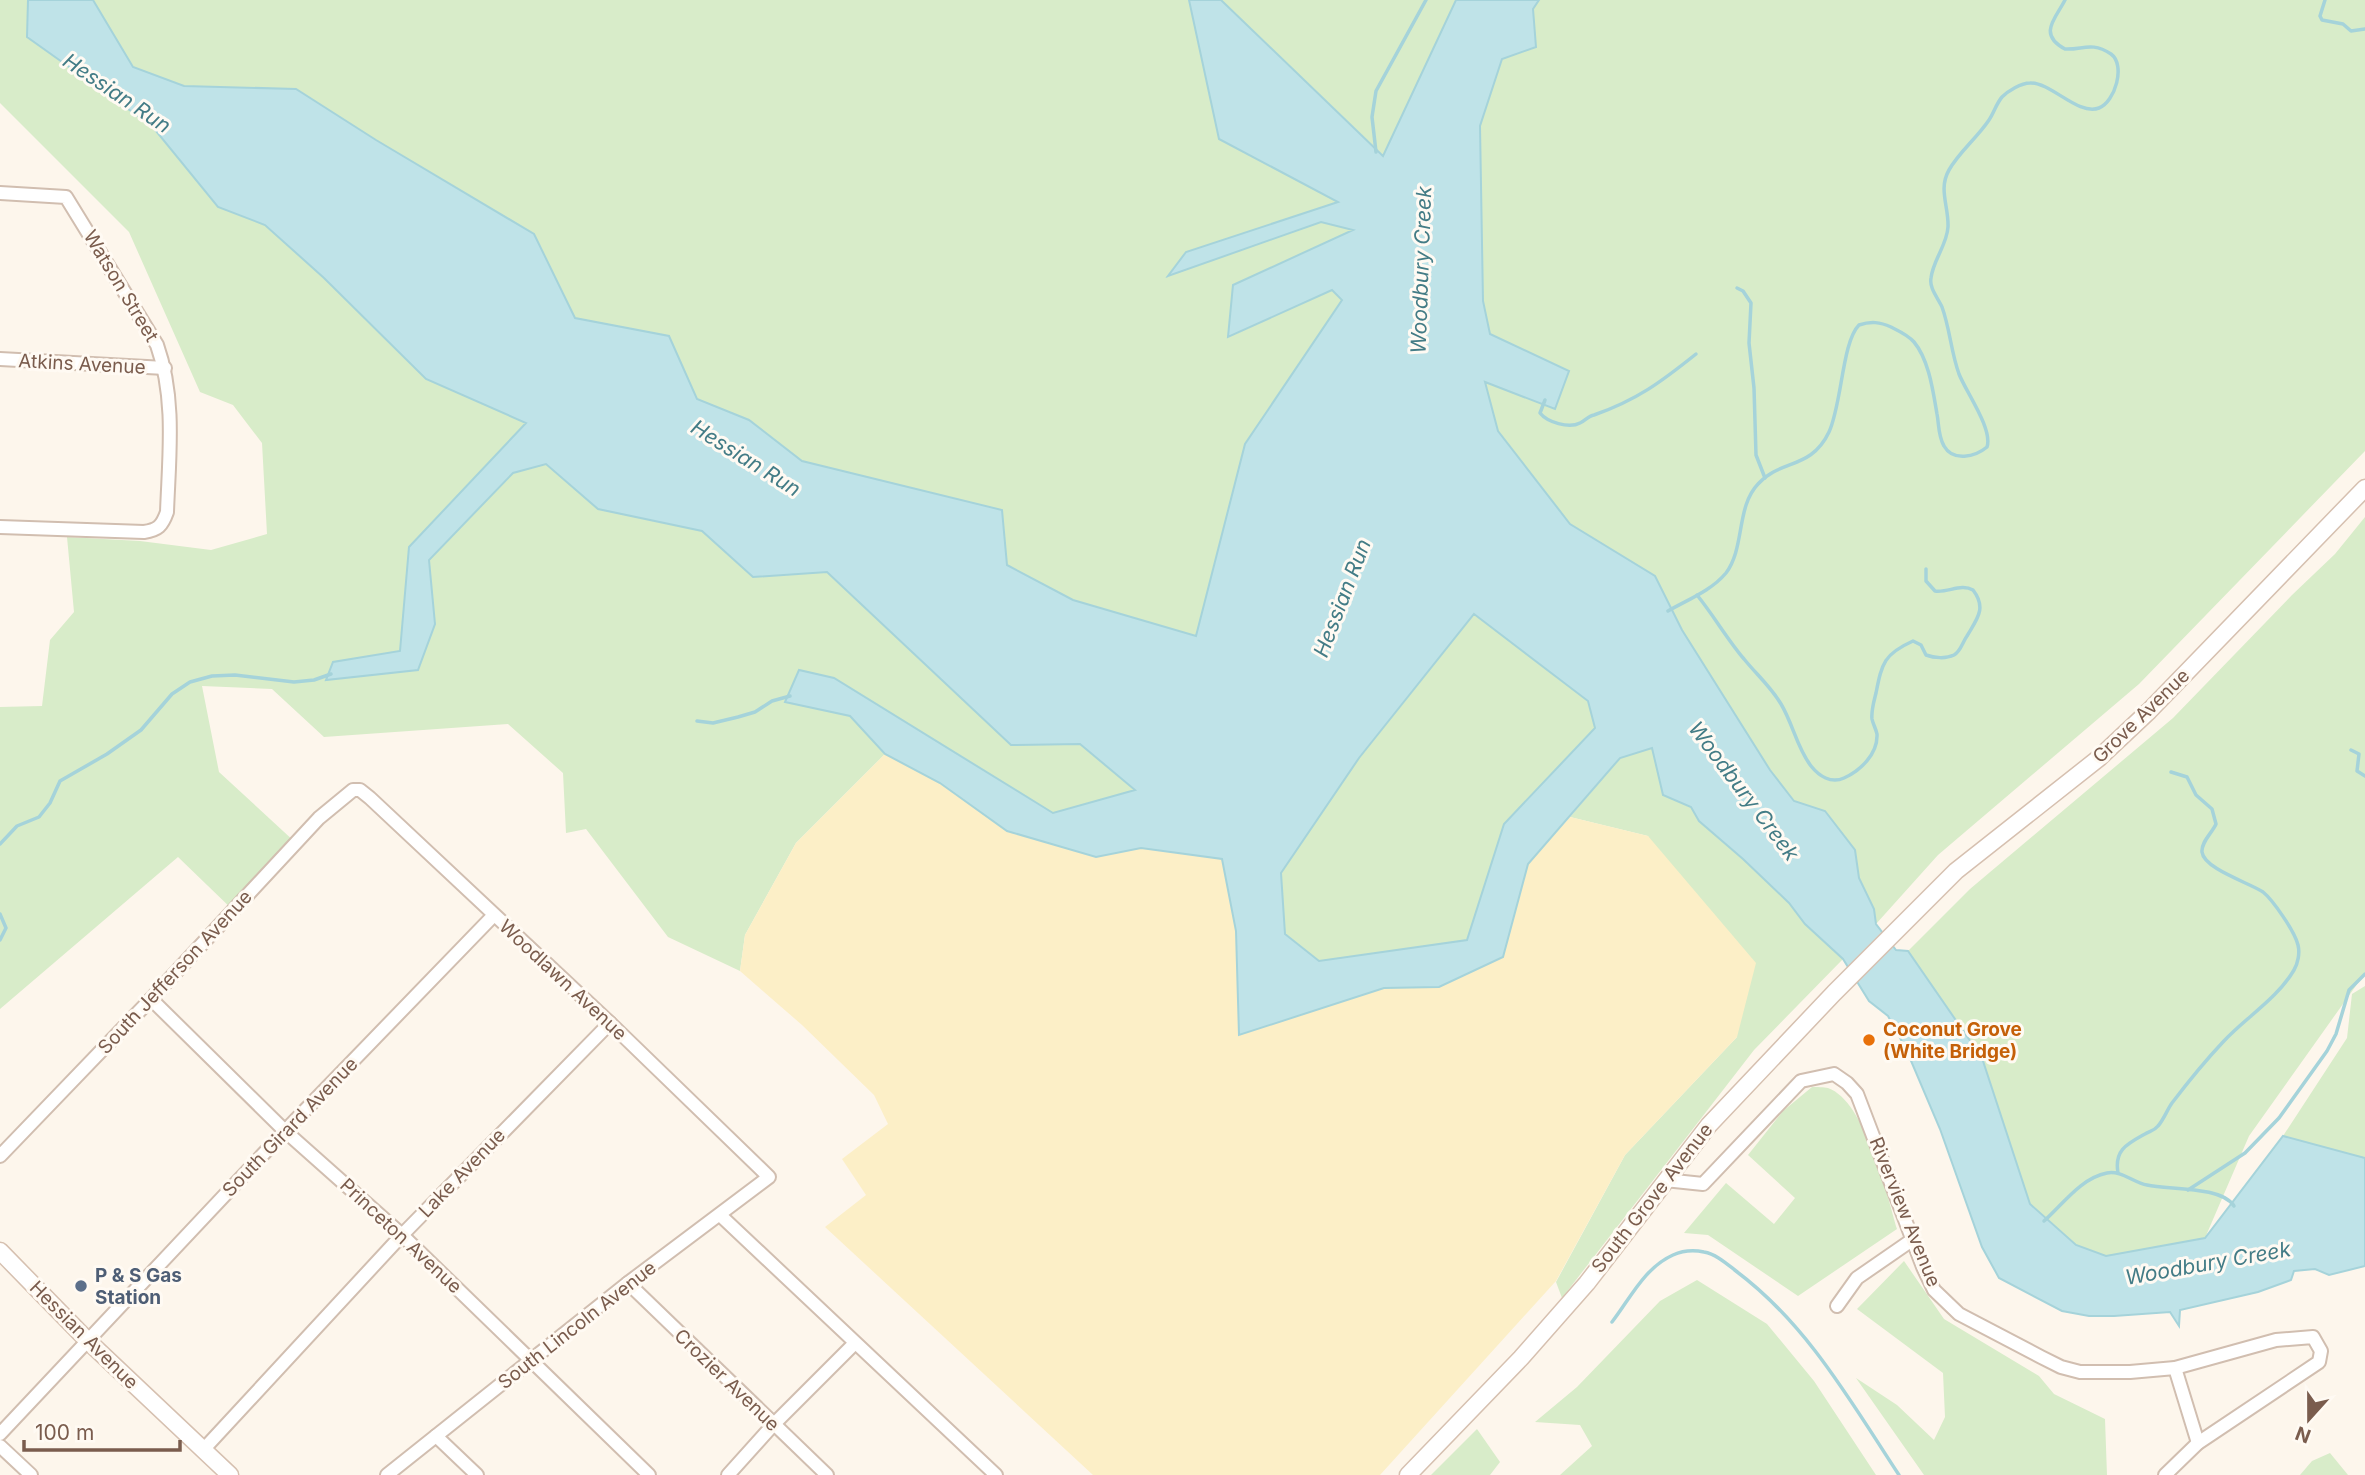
<svg xmlns="http://www.w3.org/2000/svg" width="2365" height="1475" font-family="Inter,sans-serif">
<rect width="100%" height="100%" fill="#fdf6ec"/>
<!-- green -->
<g fill="#d8ecc9">
<path d="M0,0H28L27,37L152,126L218,207L265,225L324,278L426,379L526,423L409,547L400,652L333,662L326,680L418,670L435,624L429,560L513,473L546,464L598,509L702,531L753,577L827,572L1011,744H1080L1136,790L1053,813L834,678L799,670L786,702L850,716L885,754L796,843L745,935L740,971L668,937L586,829L566,833L563,773L508,724L324,737L272,689L202,686L219,772L296,843L236,913L178,857L0,1009V707L42,706L50,640L74,612L67,537L140,541L211,550L267,534L262,443L233,405L200,392L129,232L0,103Z"/>
<path d="M93,0H1189L1219,139L1338,202L1186,252L1169,275L1321,222L1354,230L1233,285L1229,337L1332,290L1342,300L1245,444L1197,636L1073,600L1007,565L1002,510L801,461L749,420L697,399L669,336L575,318L534,234L376,140L296,89L184,86L132,67Z"/>
<path d="M1221,0H1456L1384,156Z"/>
<path d="M1539,0H2365V451L2139,684L1938,855L1876,924L1874,909L1859,878L1855,850L1825,811L1794,801L1770,770L1682,630L1655,576L1570,524L1498,431L1485,381L1490,334L1483,301L1480,126L1502,58L1536,47L1533,9Z"/>
<path d="M2365,517V973L2249,1136L2205,1238L2106,1256L2076,1245L2030,1204L1982,1058L1908,951L1970,889L2173,718L2292,595L2335,554Z"/>
<path d="M1475,613L1588,701L1595,728L1504,824L1467,940L1319,961L1285,934L1281,873L1359,758Z"/>
<path d="M1652,748L1663,795L1691,807L1699,821L1743,859L1789,903L1805,924L1843,959L1754,1050L1562,1298L1556,1282L1625,1155L1737,1037L1648,836L1570,817L1620,758Z"/>
<path d="M2365,986V1158L2283,1136L2347,1038L2352,994Z"/>
<path d="M1812,1087C1817,1087 1824,1087 1828,1088C1865,1101 1887,1194 1897,1229L1798,1296L1708,1235L1684,1233L1726,1183L1774,1224L1795,1198L1748,1155L1783,1111Z"/>
<path d="M1904,1261L1944,1319L2039,1376L2054,1394L2105,1419L2107,1475H1924L1856,1378L1897,1405L1934,1440L1945,1417L1943,1373L1857,1309Z"/>
<path d="M1697,1280L1767,1324L1814,1381L1876,1475H1560L1592,1446L1580,1425L1535,1422L1577,1387L1660,1301Z"/>
<path d="M1477,1429L1500,1462L1490,1475H1431Z"/>
<path d="M2330,1453L2348,1475H2300L2312,1461Z"/>
</g>
<!-- sand -->
<path fill="#fcefc7" d="M885,754L939,783L1007,831L1096,857L1141,848L1222,859L1236,931L1239,1035L1384,988L1439,987L1503,957L1528,864L1570,817L1648,836L1756,963L1737,1037L1625,1155L1556,1281L1380,1475H1093L825,1227L866,1195L842,1159L888,1124L874,1095L802,1025L740,971L745,935L796,843Z"/>
<!-- water -->
<path fill="#bfe3e8" stroke="#a5d3da" stroke-width="2" fill-rule="evenodd" d="M28,0H93L133,67L184,86L296,89L376,140L534,234L575,318L669,336L697,399L749,420L802,461L1002,510L1007,565L1073,600L1196,636L1245,444L1342,300L1332,290L1228,337L1233,285L1353,230L1321,222L1168,276L1186,252L1338,202L1219,139L1189,0H1221L1383,156L1456,0H1539L1533,9L1536,47L1502,59L1480,126L1483,301L1490,334L1569,371L1555,409L1485,382L1498,431L1570,524L1655,576L1682,630L1770,770L1794,801L1825,811L1855,850L1859,878L1874,909L1876,924L1896,950L1908,951L1982,1058L2030,1204L2076,1245L2106,1256L2205,1238L2283,1136L2365,1158V1266L2329,1275L2315,1269L2294,1271L2291,1280L2258,1292L2180,1310L2179,1326L2170,1312L2114,1316H2089L2062,1311L1999,1278L1982,1247L1940,1129L1906,1049L1888,1016L1869,1001L1843,959L1805,924L1789,903L1743,859L1699,821L1691,807L1663,795L1652,748L1620,758L1528,864L1503,957L1439,987L1384,988L1239,1035L1236,931L1222,859L1141,848L1096,857L1007,831L940,783L885,754L850,716L785,702L799,670L834,678L1053,813L1135,790L1080,744L1011,745L827,572L753,577L702,531L598,509L546,464L513,473L429,560L435,624L418,670L326,680L333,662L400,651L409,547L526,423L426,379L324,278L265,225L218,207L152,126L27,37ZM1474,614L1588,701L1595,728L1504,824L1467,940L1319,961L1285,934L1281,873L1359,758Z"/>
<g fill="none" stroke-linecap="round" stroke-linejoin="round">
<!-- stream -->
<g stroke="#a5d3da" stroke-width="3.5">
<path d="M2325,0L2320,16L2322,20L2343,24L2351,31L2365,29"/>
<path d="M1376,152L1372,117L1376,91L1426,0"/>
<path d="M1737,288L1743,291L1751,303L1749,343L1754,388L1756,455L1765,478"/>
<path d="M1545,400L1540,413C1547,422 1569,429 1580,423C1585,421 1588,416 1594,415C1637,400 1661,382 1696,354"/>
<path d="M1697,595C1714,616 1727,639 1744,659C1757,675 1771,687 1781,704C1793,724 1797,748 1811,766C1819,776 1831,784 1844,778C1860,771 1878,754 1877,734C1876,729 1873,724 1872,719C1871,711 1874,701 1876,693C1882,663 1884,654 1913,641L1921,645L1926,655C1934,658 1946,659 1954,655C1961,651 1962,643 1967,636C1977,619 1987,608 1973,590C1961,583 1948,593 1935,591L1926,581V569"/>
<path d="M1668,611C1687,600 1711,591 1726,573C1745,548 1736,507 1758,484C1780,459 1811,470 1829,432C1842,404 1842,342 1859,325C1871,321 1880,322 1891,327C1899,331 1908,335 1914,342C1929,360 1933,391 1937,414C1939,424 1938,436 1944,446C1953,462 1975,457 1987,447C1993,429 1966,392 1959,374C1951,352 1950,329 1942,307C1938,298 1929,288 1931,278C1933,260 1947,245 1948,227C1949,207 1938,189 1949,170C1959,152 1977,138 1989,120C1994,113 1996,104 2002,97C2008,91 2021,83 2030,83C2051,82 2078,116 2099,108C2115,102 2126,65 2111,54C2091,41 2083,50 2065,49C2037,34 2056,18 2065,0"/>
<path d="M697,721L713,723L738,717L755,712L772,701L790,696"/>
<path d="M2351,750L2359,754L2357,771L2365,776"/>
<path d="M0,844L17,826L39,817L50,803L60,781L107,754L141,730L172,694L190,682L212,676L235,675L294,682L314,680L331,674"/>
<path d="M0,914L6,928L0,940"/>
<path d="M2118,1173C2114,1150 2127,1144 2145,1134C2150,1131 2154,1131 2158,1126C2164,1119 2167,1110 2172,1103C2188,1082 2205,1061 2223,1042C2245,1018 2277,999 2294,970C2298,963 2300,953 2298,945C2295,932 2273,900 2263,892C2250,883 2204,869 2202,852C2201,842 2212,833 2216,824L2212,809L2196,795L2187,777L2171,772"/>
<path d="M2188,1190L2245,1153L2279,1118L2327,1051L2336,1034L2349,990L2365,974"/>
<path d="M2044,1221C2063,1204 2081,1178 2107,1173C2121,1170 2134,1183 2147,1185C2170,1190 2221,1186 2234,1206"/>
<path d="M1612,1322C1630,1299 1644,1268 1673,1255C1682,1251 1694,1250 1704,1252C1716,1254 1727,1264 1736,1271C1807,1324 1851,1402 1899,1475"/>
</g>
<!-- minor casing -->
<g stroke="#d1beb0" stroke-width="16">
<g id="minor">
<path d="M0,193L66,197L157,345C176,399 169,456 167,512C162,526 158,530 144,532L0,527"/>
<path d="M0,359L165,368"/>
<path d="M151,999L285,1131L402,1235L649,1475"/>
<path d="M0,1156L151,999L319,818L353,790H360L370,798L610,1023L769,1177L628,1283L387,1475"/>
<path d="M1665,1180L1703,1184L1801,1081L1834,1074L1847,1083L1857,1094L1923,1267L1934,1290L1959,1314L2041,1357L2061,1367L2080,1372H2130L2175,1368L2276,1340L2313,1337L2321,1351L2319,1362L2198,1443L2165,1475"/>
<path d="M720,1215L996,1475"/>
<path d="M628,1283L827,1475"/>
<path d="M1837,1306L1857,1278L1912,1240"/>
<path d="M2175,1368L2198,1443"/>
<path d="M0,1434L285,1131L494,915"/>
<path d="M436,1436L477,1475"/>
<path d="M0,1446L31,1475"/>
<path d="M203,1450L402,1235L610,1023"/>
<path d="M728,1475L773,1425L854,1344"/>
</g>
</g>
<!-- secondary casing -->
<g stroke="#d6c0b0" stroke-width="19">
<g id="secondary">
<path d="M0,1251L88,1341L230,1475"/>
<path d="M1408,1475L1521,1358L1587,1283L1709,1125L1834,993L1956,871L2099,758L2149,711L2365,488"/>
</g>
</g>
<!-- minor -->
<use href="#minor" stroke="#fff" stroke-width="12"/>
<!-- secondary -->
<use href="#secondary" stroke="#fff" stroke-width="16"/>
</g>
<!-- markers -->
<circle fill="#e8710a" stroke="#fffaf3" stroke-width="2.5" cx="1869" cy="1040" r="7"/>
<circle fill="#5c6f8a" stroke="#fffaf3" stroke-width="2.5" cx="81" cy="1286" r="7"/>
<g text-anchor="middle" dominant-baseline="central" stroke-width="6" stroke-linejoin="round" paint-order="stroke">
<!-- street labels -->
<g font-size="19" fill="#7a5c4d" stroke="#fffaf3">
<text transform="translate(121 286) rotate(59)">Watson Street</text>
<text transform="translate(82 364) rotate(3)">Atkins Avenue</text>
<text transform="translate(2141 716) rotate(-44)">Grove Avenue</text>
<text transform="translate(175 972) rotate(-47)">South Jefferson Avenue</text>
<text transform="translate(563 980) rotate(43)">Woodlawn Avenue</text>
<text transform="translate(290 1127) rotate(-46)">South Girard Avenue</text>
<text transform="translate(462 1173) rotate(-46)">Lake Avenue</text>
<text transform="translate(1652 1198) rotate(-52)">South Grove Avenue</text>
<text transform="translate(1905 1212) rotate(68)">Riverview Avenue</text>
<text transform="translate(401 1236) rotate(43)">Princeton Avenue</text>
<text transform="translate(577 1325) rotate(-38)">South Lincoln Avenue</text>
<text transform="translate(84 1335) rotate(45)">Hessian Avenue</text>
<text transform="translate(727 1380) rotate(44)">Crozier Avenue</text>
</g>
<!-- food labels -->
<g font-size="19" font-weight="bold" fill="#c56008" stroke="#fffaf3" text-anchor="start">
<text x="1883" y="1029">Coconut Grove<tspan x="1883" dy="22">(White Bridge)</tspan></text>
</g>
<!-- service labels -->
<g font-size="19" font-weight="bold" fill="#4e5e75" stroke="#fffaf3" text-anchor="start">
<text x="95" y="1275">P &amp; S Gas<tspan x="95" dy="22">Station</tspan></text>
</g>
<!-- water labels -->
<g font-size="21" font-style="italic" fill="#437c86" stroke="#fffaf3">
<text transform="translate(117 93) rotate(34)">Hessian Run</text>
<text transform="translate(1421 270) rotate(-88)">Woodbury Creek</text>
<text transform="translate(746 458) rotate(32)">Hessian Run</text>
<text transform="translate(1342 598) rotate(-69)">Hessian Run</text>
<text transform="translate(1744 791) rotate(53)">Woodbury Creek</text>
<text transform="translate(2208 1263) rotate(-10)">Woodbury Creek</text>
</g>
</g>
<!-- north arrow -->
<g transform="translate(2309 1419) rotate(201)" stroke="#fffaf3" stroke-width="5" paint-order="stroke">
<path d="M0-5L12 26L0 18L-12 26Z" fill="#7a5c4d"/>
<text y="-10" font-size="19" font-weight="bold" text-anchor="middle" fill="#7a5c4d">N</text>
</g>
<!-- scale -->
<path d="M24 1440v10h156v-10" fill="none" stroke="#7a5c4d" stroke-width="3.5"/>
<text x="35" y="1440" font-size="21" fill="#7a5c4d" stroke="#fffaf3" stroke-width="5" paint-order="stroke">100 m</text>
</svg>
